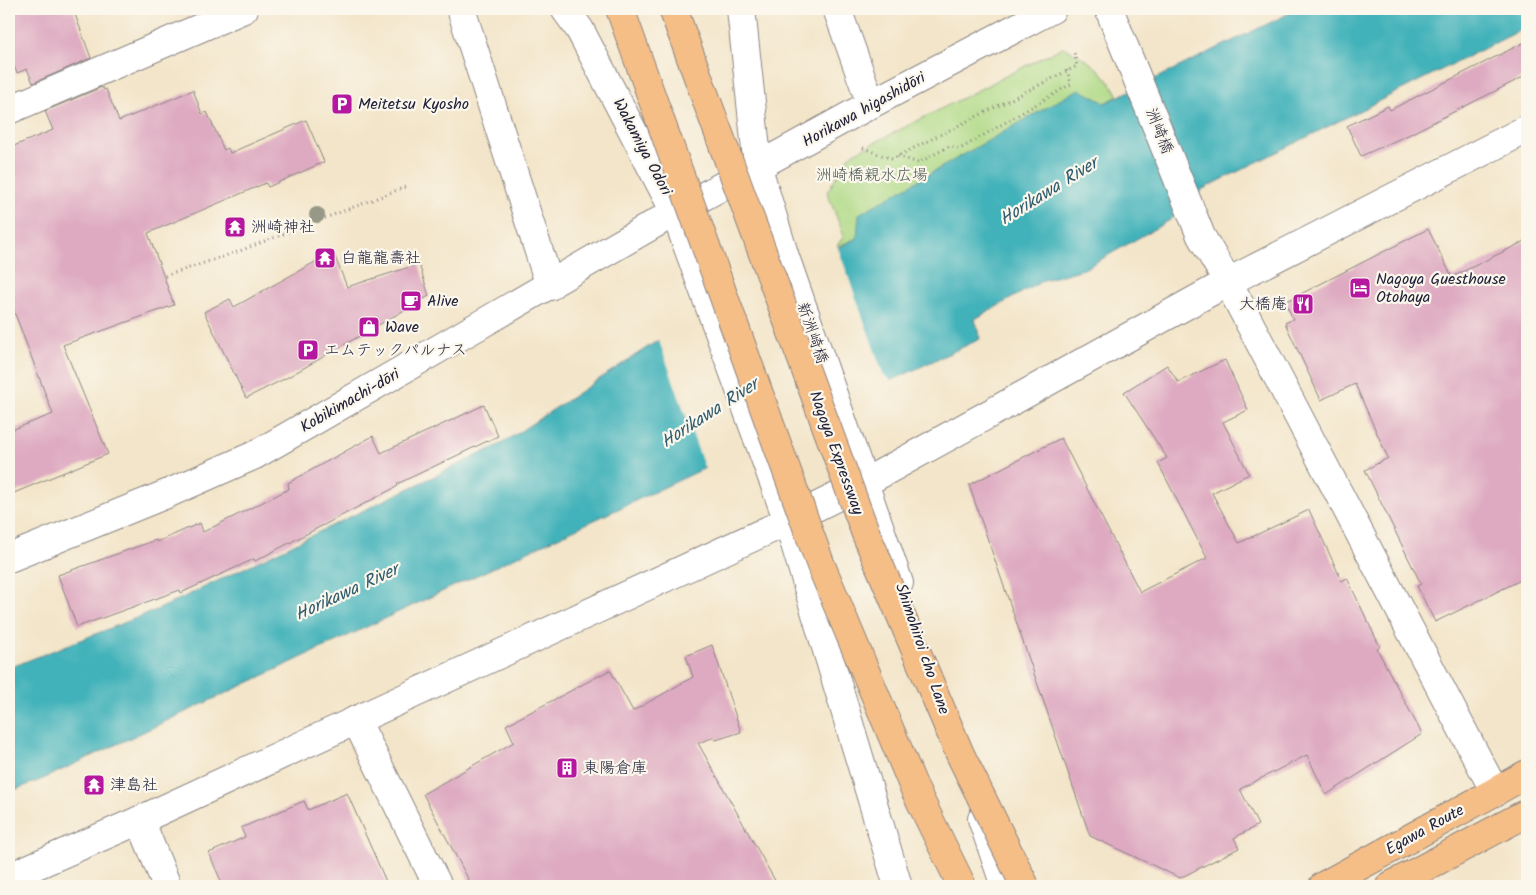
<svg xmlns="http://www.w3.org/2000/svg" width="1536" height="895" font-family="Kalam,'Klee One',sans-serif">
<rect width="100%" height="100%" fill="#fbf7ec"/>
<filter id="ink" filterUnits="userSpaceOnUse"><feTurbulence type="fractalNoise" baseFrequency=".02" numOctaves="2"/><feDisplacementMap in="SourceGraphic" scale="10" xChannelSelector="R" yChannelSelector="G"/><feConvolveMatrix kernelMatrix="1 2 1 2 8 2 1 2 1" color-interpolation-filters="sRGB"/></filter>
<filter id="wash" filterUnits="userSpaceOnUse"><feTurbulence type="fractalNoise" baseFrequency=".0096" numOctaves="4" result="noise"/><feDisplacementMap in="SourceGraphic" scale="20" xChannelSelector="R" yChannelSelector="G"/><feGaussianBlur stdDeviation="1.12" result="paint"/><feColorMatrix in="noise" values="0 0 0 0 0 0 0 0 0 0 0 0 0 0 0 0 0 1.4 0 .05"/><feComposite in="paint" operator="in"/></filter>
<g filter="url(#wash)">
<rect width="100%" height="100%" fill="#f3e5c9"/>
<!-- green -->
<path fill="#afd985" stroke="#687e60" d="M1063,47C1086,58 1107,72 1118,96L857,238L836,247L844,236L827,192L850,155Z"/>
<!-- water -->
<path fill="#42b2ba" stroke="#326a7a" d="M1298,9H1527V27L1203,189L1170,220L1084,269L1044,280L975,319L980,339L43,779L9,792V668L159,609L501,444L654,343L857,238L859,214L1079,89L1105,103Z"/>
<!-- pier -->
<path fill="#f3e5c9" d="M837,245L883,374L894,383L706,472L658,338Z"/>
<g id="blocks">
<!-- building -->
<g fill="#deaac1">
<path d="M9,9H73L91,58L33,83L27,69L17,73L9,55Z"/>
<path d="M1527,41V75L1408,135L1361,156L1347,126L1388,106L1390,110Z"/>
<path d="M102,87L104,90L106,89L119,121L193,90L202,114L207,112L224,150L228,148L230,153L306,120L324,162L268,187L266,183L148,233L174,305L63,345L108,454L9,495V431L53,414L9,298V148L53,130L45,111Z"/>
<path d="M1428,229L1452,277L1527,240V577L1435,622L1417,586L1421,584L1365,470L1388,458L1355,384L1321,400L1285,323L1293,319L1285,302Z"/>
<path d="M333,252L347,287L419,264L429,296L288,377L246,398L204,312L230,299L234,307Z"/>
<path d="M1225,360L1248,410L1223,422L1249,474L1212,493L1239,543L1309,510L1342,581L1347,578L1380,647L1377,649L1422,734L1326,795L1307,755L1240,789L1258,825L1234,838L1239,848L1180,878L1090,836L969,485L1061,438L1140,592L1207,558L1158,463L1167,458L1124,392L1167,365L1178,382Z"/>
<path d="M484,405L498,436L397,484L398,486L255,561L254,559L181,593L180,590L77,627L58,575L156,540L157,542L200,523L203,532L289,489L288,483L373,436L381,453Z"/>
<path d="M712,645L741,732L716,740L715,737L698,743L778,886H472L423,794L514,742L506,725L610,670L633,711L693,677L686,656Z"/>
<path d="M347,793L388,886H223L209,853L245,837L241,828L304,801L308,810Z"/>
</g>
</g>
</g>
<g filter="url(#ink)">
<use href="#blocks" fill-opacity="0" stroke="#8a8482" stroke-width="1"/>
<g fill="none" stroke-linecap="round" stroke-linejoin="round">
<!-- minor casing -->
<g stroke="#8a8482" stroke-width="30">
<g id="minor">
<path d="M461,9L550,286"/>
<path d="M565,9L580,30L675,212L788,521L898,886"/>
<path d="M741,9L758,168L784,254L899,583"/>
<path d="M837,9L871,104"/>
<path d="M1109,9L1201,236L1228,282L1495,792"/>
<path d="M9,110L244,9"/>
<path d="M9,558L169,493L255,455L675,212L871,104L1052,9"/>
<path d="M356,720L438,886"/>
<path d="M982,819L1005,886"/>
<path d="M140,820L167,886"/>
<path d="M9,877L140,820L788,521L864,483L1228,282L1527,129"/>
</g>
</g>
<!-- major casing -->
<g stroke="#8a8482" stroke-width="30">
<path id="major" d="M1323,886L1527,774"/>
</g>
<!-- highway casing -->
<g stroke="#8a8482" stroke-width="30">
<path id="highway" d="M1390,886L1527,813"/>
</g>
<!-- path -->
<g stroke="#8a8482" stroke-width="3" stroke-dasharray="1 4" stroke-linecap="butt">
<path d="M863,148L892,159L1077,66L1074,52"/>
<path d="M898,156L918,163L950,146L960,149L1071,84L1067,70"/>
<path d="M165,276L237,252L408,186"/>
</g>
<!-- minor -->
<use href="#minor" stroke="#fff" stroke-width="28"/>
<!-- major -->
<use href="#major" stroke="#f6be87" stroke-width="28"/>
<!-- highway -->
<use href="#highway" stroke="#f6be87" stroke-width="28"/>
<!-- highway-bridge casing -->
<g stroke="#8a8482" stroke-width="30" stroke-linecap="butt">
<g id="highway-bridge">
<path d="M620,9L820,563L915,790L962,886"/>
<path d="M673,9L866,534L960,754L1025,886"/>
</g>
</g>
<!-- highway-bridge -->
<use href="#highway-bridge" stroke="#f6be87" stroke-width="28"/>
</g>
<!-- trees -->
<circle fill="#979887" cx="317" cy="215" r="8"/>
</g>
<!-- icons -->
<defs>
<g id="parking-square" transform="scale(1.125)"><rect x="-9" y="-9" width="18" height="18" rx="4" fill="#b5179e" stroke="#fbf7ec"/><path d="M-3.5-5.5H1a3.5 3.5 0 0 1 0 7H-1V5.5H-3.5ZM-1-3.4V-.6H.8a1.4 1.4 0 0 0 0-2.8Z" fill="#fff"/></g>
<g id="temple-square" transform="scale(1.125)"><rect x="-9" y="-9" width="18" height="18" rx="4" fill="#b5179e" stroke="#fbf7ec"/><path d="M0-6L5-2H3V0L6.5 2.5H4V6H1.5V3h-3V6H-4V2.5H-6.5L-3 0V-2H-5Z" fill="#fff"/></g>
<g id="hotel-square" transform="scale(1.125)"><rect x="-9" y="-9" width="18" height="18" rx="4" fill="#b5179e" stroke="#fbf7ec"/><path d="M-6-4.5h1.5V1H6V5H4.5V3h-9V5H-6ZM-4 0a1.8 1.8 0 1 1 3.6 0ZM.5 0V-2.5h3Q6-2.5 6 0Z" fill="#fff"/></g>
<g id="cafe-square" transform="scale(1.125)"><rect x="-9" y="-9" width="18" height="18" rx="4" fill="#b5179e" stroke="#fbf7ec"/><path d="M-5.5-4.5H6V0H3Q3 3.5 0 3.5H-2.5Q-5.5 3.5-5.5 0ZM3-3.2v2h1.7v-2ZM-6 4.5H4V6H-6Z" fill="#fff"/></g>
<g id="restaurant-square" transform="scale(1.125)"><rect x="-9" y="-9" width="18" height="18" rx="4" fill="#b5179e" stroke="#fbf7ec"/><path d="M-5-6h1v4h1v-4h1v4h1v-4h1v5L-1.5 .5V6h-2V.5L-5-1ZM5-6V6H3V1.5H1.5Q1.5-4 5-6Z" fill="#fff"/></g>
<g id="shop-square" transform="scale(1.125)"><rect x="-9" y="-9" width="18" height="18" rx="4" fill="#b5179e" stroke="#fbf7ec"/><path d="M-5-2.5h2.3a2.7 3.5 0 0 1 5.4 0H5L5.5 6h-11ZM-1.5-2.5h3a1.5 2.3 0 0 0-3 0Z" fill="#fff"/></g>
<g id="building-square" transform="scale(1.125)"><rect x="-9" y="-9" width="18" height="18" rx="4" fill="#b5179e" stroke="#fbf7ec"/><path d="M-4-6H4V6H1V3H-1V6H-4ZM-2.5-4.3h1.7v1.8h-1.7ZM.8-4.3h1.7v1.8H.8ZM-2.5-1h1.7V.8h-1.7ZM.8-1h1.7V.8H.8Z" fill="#fff"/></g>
</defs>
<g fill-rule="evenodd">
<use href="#parking-square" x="342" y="104"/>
<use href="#temple-square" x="235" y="227"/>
<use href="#temple-square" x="325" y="258"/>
<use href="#hotel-square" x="1360" y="288"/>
<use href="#cafe-square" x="411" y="301"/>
<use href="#restaurant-square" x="1303" y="304"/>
<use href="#shop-square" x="369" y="327"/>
<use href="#parking-square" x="308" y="350"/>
<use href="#building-square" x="567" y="768"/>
<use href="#temple-square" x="94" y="785"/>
</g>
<g text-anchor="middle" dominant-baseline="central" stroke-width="4.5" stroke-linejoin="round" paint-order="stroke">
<!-- poi labels -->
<g font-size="16" fill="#22223b" stroke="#fbf7ec" text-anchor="start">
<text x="358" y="104">Meitetsu Kyosho</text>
<text x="251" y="227">洲崎神社</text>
<text x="341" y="258">白龍龍壽社</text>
<text x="1376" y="279">Nagoya Guesthouse<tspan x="1376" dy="18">Otohaya</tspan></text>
<text x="427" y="301">Alive</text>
<text x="1287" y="304" text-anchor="end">大橋庵</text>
<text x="385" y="327">Wave</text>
<text x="324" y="350">エムテックパルナス</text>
<text x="583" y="768">東陽倉庫</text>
<text x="110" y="785">津島社</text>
</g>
<!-- street labels -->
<g font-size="16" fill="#22223b" stroke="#fbf7ec">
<text transform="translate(864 110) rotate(-29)">Horikawa higashidōri</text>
<text transform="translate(1159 131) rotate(68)">洲崎橋</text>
<text transform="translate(642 147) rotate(62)">Wakamiya Odori</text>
<text transform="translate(812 333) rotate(71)">新洲崎橋</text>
<text transform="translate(350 401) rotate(-30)">Kobikimachi-dōri</text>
<text transform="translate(836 453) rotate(70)">Nagoya Expressway</text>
<text transform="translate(922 649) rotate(71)">Shimohiroi cho Lane</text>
<text transform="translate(1425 830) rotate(-29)">Egawa Route</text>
</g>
<!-- park labels -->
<g font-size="16" fill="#4c5951" stroke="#fbf7ec">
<text x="872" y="175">洲崎橋親水広場</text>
</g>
<!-- water labels -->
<g font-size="18" font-style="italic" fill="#2f5c6e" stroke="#fbf7ec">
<text transform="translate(1049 192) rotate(-32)">Horikawa River</text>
<text transform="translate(710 414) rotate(-33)">Horikawa River</text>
<text transform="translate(347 593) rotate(-25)">Horikawa River</text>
</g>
</g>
<!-- margin -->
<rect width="1536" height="895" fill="none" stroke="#fbf7ec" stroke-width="30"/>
</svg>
